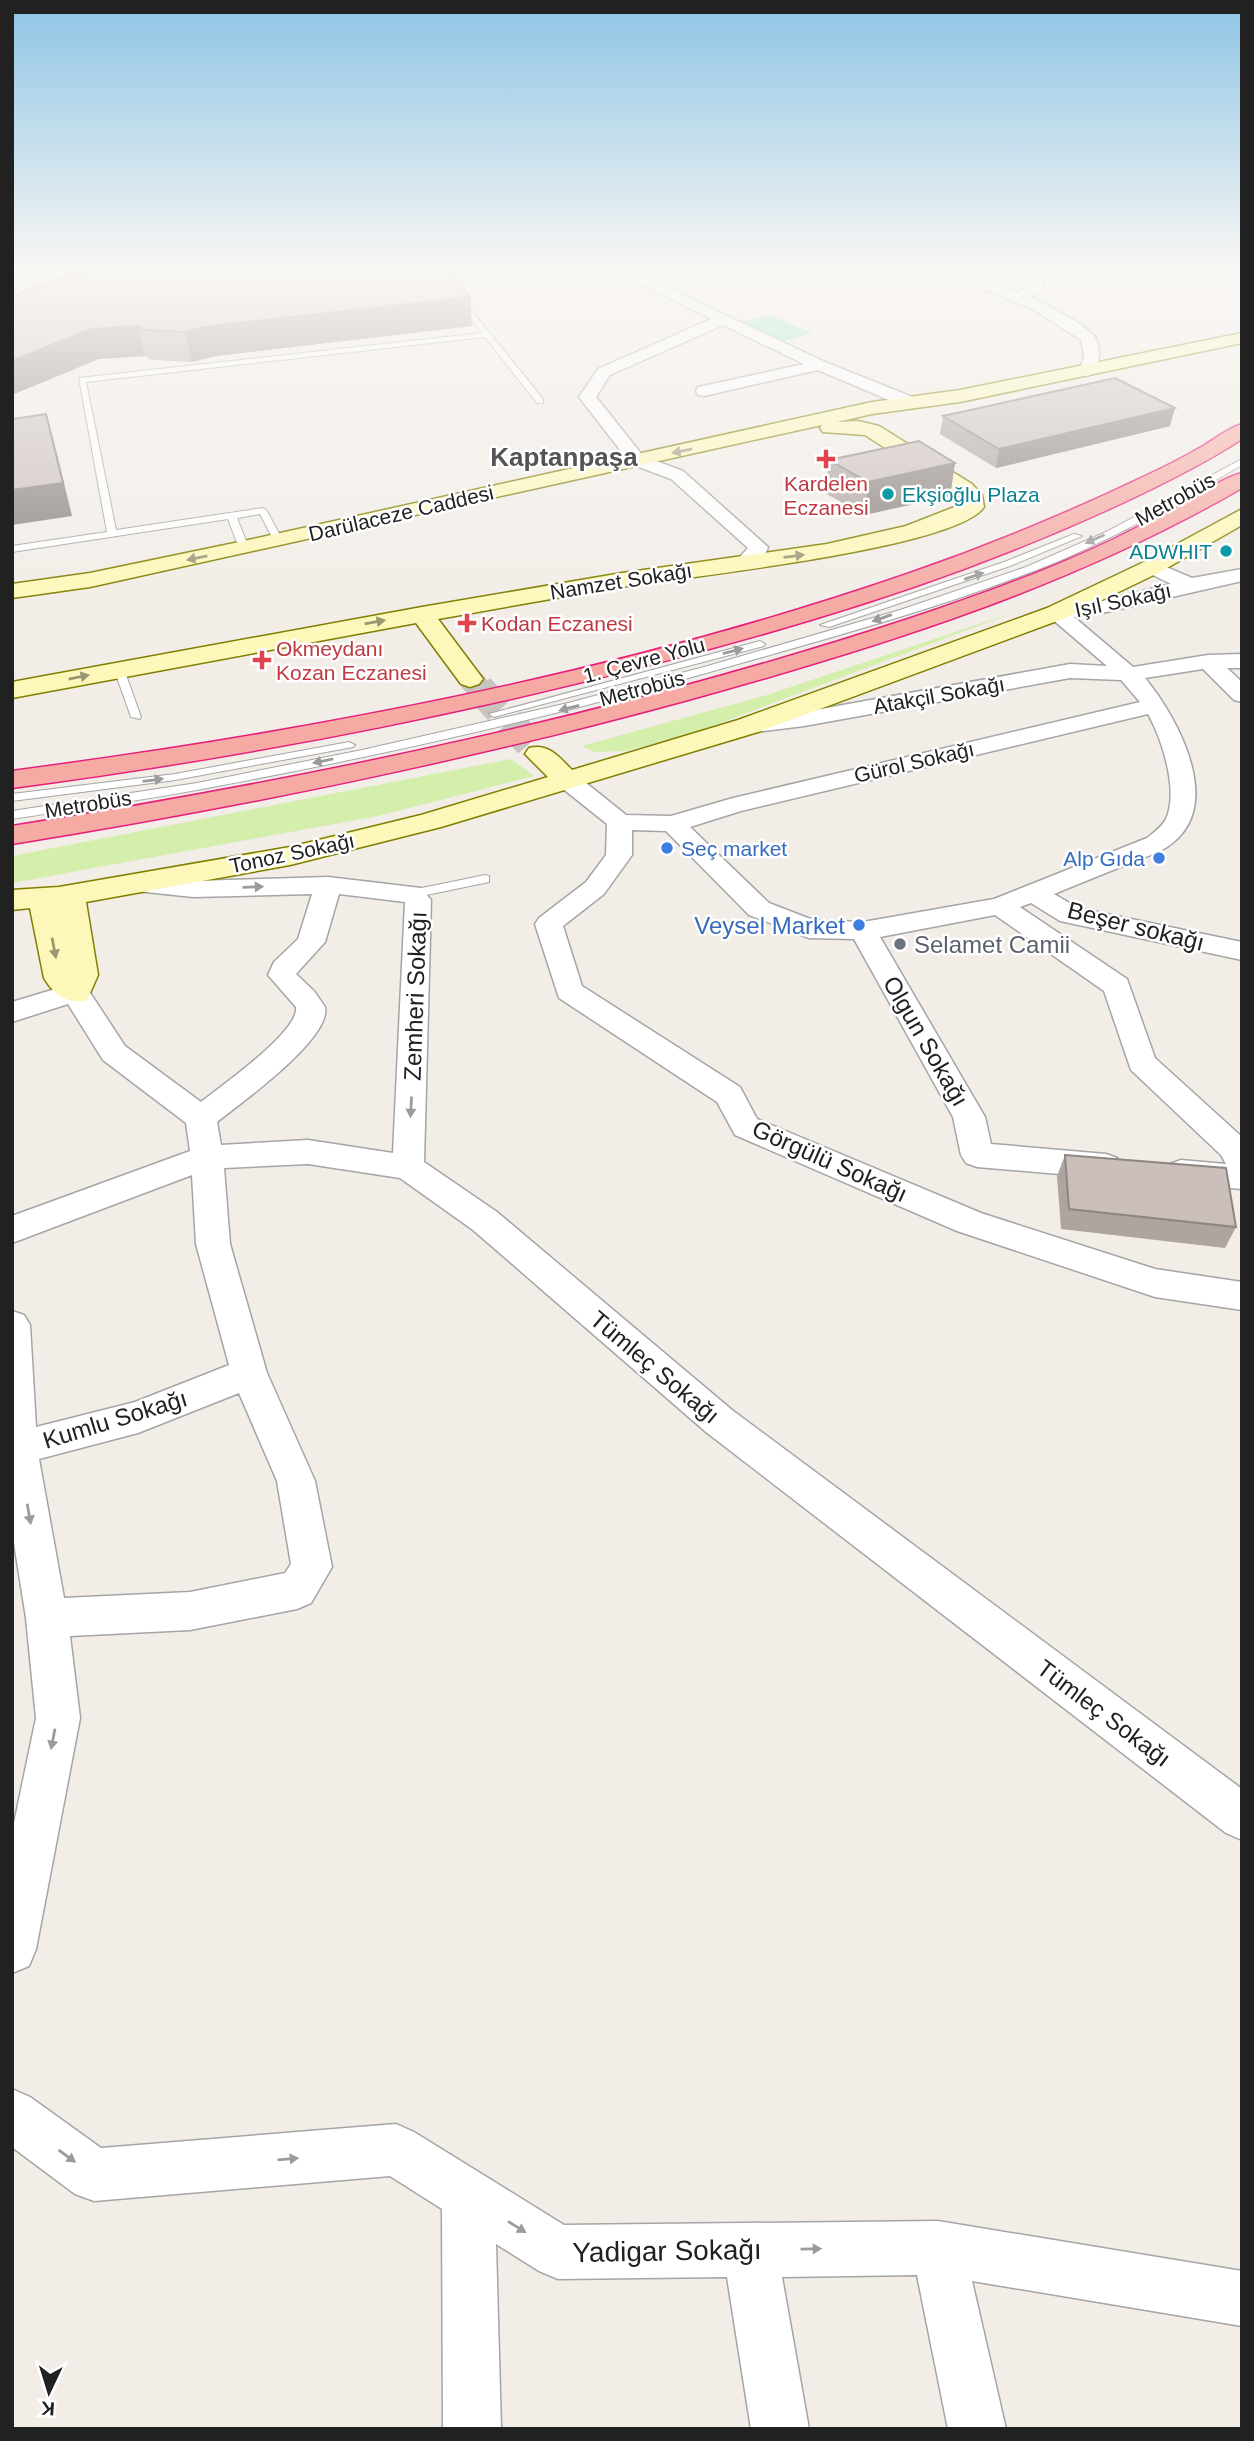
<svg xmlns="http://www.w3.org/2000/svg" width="1254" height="2441" font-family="Helvetica,sans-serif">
<rect width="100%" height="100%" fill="#f2ede7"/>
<!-- grass -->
<g fill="#d4eeab">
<path d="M1018,611L683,737L624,751L595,752L582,746L767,695Z"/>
<path d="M511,759L534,776L378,816L12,883V856Z"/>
</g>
<!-- pitch -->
<path fill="#81e5b2" d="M770,315L812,333L781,342L739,323Z"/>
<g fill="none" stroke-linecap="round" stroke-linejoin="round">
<!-- secondary-tunnel-far1 -->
<path stroke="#c8c4bf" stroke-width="24" stroke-dasharray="24 11" stroke-linecap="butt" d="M470,679L480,690"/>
<!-- secondary-tunnel -->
<path stroke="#c8c4bf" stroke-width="30" stroke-dasharray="30 15" stroke-linecap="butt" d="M479,688L539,754"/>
<!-- service casing -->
<g stroke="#a5a5a5" stroke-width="2">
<g id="service">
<path d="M432,269H438L543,399V403H537L485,337L86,382L116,530L263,508L267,511L283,541L275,543L260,514L237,518L249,548L244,551L239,548L228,519L12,552V546L107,532L79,378L482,333Z"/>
<path d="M1242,459V465C1182,500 1122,534 1059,561C957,603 850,632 745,662C573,712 399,752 223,785C153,799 83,808 12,819V811L197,783L362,750L568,703L704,667L900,610L1026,567L1108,531Z"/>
<path d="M1074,534L1082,536L1010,566L829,627L820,625L1004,562Z"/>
<path d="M760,641L765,644L764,646L494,717L489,714Z"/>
<path d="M115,667L124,669L141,717L140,719L131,717L114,669Z"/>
<path d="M349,742L355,745L353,747L175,780L12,801V794L175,774Z"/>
<path d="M485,875L489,876V882L412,898L406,894L412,890Z"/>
</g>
</g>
<!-- minor casing -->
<g stroke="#a5a5a5" stroke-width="3">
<g id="minor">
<path d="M611,269H628L825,362L915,398L917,402L915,406H903L818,370L704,396L698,395L696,391L698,387L804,364L723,325L610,375L596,397L643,456L683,471L768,547C764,560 752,570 738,566L735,562L748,548L671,479L631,464L579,397L598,369L711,319Z"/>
<path d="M935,269H954L1018,293L1029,285L1032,276L1023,269C1032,269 1041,267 1047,275L1041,290L1031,298C1044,303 1091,327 1096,339C1101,350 1099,360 1096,371L1088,376L1082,374L1080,371L1084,355L1081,340L1033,309Z"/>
<path d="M1182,269H1209L1242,275V283L1189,273Z"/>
<path d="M1152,561L1192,578L1242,569V581L1102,613L1074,617L1133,667L1208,655L1242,654V668H1227L1242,682V702L1234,700L1203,669L1145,678C1178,718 1227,808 1167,847C1156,854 1141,858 1128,864C1103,874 1078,884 1054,894L1078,908L1242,942V960L1060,921L1031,903L1020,907L1127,979L1155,1058L1242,1137V1189L1181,1184L1170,1180L1165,1172L1170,1164L1181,1160L1226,1164L1221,1155L1131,1070L1104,991L995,915L880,937L985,1117L991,1144L1106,1154L1117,1158L1122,1166L1117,1174L1106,1178L977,1167L966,1163L961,1155L953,1117L854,939L809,938L749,915L666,831L632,830V855L604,894L563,926L582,986L740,1087L757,1119L981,1213L1155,1269L1242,1282V1310L1155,1297L957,1231L735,1135L717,1102L559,998L535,924L539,918L586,882L606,855L607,824L557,784L554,779L557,774L566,772L575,774L626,815L671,816L733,798L1140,702L1121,680L1070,678L804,726L748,733L740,731L736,726L740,721L748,719L804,712L1070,664L1107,666L1045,613L1049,609L1056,607L1102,601L1171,584L1145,571L1142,567L1145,563ZM1148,714C1162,739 1179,791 1166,819C1162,827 1154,832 1147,838L994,899L863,922L813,920L769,903L690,827L741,811Z"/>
<path d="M136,876L193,881L328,877L421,888L431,900L424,1162L497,1212L732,1410L1242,1789V1840L1226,1833L706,1432L473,1230L400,1178L308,1164L224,1168L230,1244L267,1373L315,1481L332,1567L311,1603L297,1609L190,1630L70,1636L80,1718L36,1949L29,1966L12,1973V1833L36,1718L26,1618L12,1530V1311L24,1315L30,1325L36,1427L135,1402L229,1365L196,1244L192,1175L12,1243V1216L190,1151L186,1123L103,1060L68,1004L12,1022V1002L75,983L85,985L125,1046L201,1102C220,1087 300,1031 296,1007L268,975L274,962L298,939L312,894L193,897L127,890L123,884L127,878ZM339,894L405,902L393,1153L308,1140L221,1145L217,1122C241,1103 332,1038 325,1007L314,991L296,974L325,942ZM239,1393L277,1481L291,1564L285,1573L190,1592L64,1598L39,1459L138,1433Z"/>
<path d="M12,2089L30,2097L101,2148L396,2124L414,2132L564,2225L938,2221L1242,2271V2326L972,2281L1006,2429H948L917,2275L782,2277L809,2429H751L727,2277L558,2279L539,2271L496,2244L501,2429H443L442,2209L390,2176L94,2201L75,2194L12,2147Z"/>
</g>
</g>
<!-- secondary casing -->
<g stroke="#807e00" stroke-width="3">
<g id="secondary">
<path d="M1242,333V343L960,402L872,414L837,422L858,421L879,426L972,484L982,495L984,507C955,549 683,577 622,587C561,597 499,608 438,619L483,679L479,684L470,687L461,684L416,623L12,698V682L422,607L622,573L827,544L906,526L962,504L961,497L956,494L865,435L823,432L820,428L822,425L90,587L12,598V584L90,573L244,541L872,402L960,390Z"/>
<path d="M1242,509V525L1160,572L1065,618L758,732L441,827L290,865L86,902L98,975L87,1000C67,1005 54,995 44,978L30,908L12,910V890L59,887L290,847L421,815L548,777L525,754L529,748C549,743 559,757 572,770L738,720L1047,608L1144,562Z"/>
</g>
</g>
<!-- primary casing -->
<g stroke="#9e5600" stroke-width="3">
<path id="primary" d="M12,269H22L12,274Z"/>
</g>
<!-- trunk casing -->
<g stroke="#e61e7b" stroke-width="3">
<g id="trunk">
<path d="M1242,424V439C1202,465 1159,486 1116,506C1018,551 918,588 814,619C552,698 284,752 12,788V771C315,731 617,674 907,574C988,546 1068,513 1145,476C1165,467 1184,457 1203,446C1215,439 1228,428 1242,424Z"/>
<path d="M1242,473V488C1069,588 880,647 688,700C466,761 240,807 12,844V826C316,778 619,714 911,618C980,595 1050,570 1116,538C1139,526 1162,515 1185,503C1203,493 1222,478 1242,473Z"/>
</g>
</g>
<!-- service -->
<use href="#service" fill="#fff" fill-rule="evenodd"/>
<!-- minor -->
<use href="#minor" fill="#fff" fill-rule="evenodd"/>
<!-- secondary -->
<use href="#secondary" fill="#fdf8b9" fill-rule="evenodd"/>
<!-- primary -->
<use href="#primary" fill="#ffca9f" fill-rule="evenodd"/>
<!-- trunk -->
<use href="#trunk" fill="#f6aaa4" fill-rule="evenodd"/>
</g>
<!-- wall -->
<g fill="#aea4a0">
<path d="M12,296L472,326L216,356L192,362L152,360L145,356L99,359Z"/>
<path d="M943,416L1170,426L996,468L940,434Z"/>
<path d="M829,460L955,463L950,496L864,515L825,493Z"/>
<path d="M1065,1155L1236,1227L1225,1248L1061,1229L1057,1176Z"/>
</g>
<!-- shaded-wall -->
<g fill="#8d8682">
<path d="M470,297L472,326L216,356L192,362L185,332L210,326Z"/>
<path d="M138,326L145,356L99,359L12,395V361L91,329Z"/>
<path d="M1175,408L1170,426L996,468L999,449Z"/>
<path d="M46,414L55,446L72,516L12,525V490Z"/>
<path d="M955,463L950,496L864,515L868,482Z"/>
</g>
<!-- building -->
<g fill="#cabfba" stroke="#8d8682" stroke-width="2">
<path d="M89,269H447L470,297L210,326L185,332L145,330L138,326L91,329L12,361V296Z"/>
<path d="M1115,378L1175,408L999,449L943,416Z"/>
<path d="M46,414L63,483L12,490V419Z"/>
<path d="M919,441L955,463L868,482L829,460Z"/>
<path d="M1065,1155L1226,1168L1236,1227L1069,1209Z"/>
</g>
<!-- one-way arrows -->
<defs><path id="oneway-solid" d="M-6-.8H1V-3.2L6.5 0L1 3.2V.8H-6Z" transform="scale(1.75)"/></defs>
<g fill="#9a9775">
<use href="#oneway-solid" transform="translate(682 451) rotate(168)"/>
<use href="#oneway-solid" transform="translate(794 556) rotate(-7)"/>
<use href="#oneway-solid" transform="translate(197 558) rotate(169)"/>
<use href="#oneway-solid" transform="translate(375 622) rotate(-10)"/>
<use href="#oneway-solid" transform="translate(79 677) rotate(-11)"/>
<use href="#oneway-solid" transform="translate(54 948) rotate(79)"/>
</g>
<g fill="#9b9b9b">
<use href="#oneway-solid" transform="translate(1095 539) rotate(156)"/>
<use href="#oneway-solid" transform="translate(974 576) rotate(-19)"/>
<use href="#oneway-solid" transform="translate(882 618) rotate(161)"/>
<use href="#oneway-solid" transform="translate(733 651) rotate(-15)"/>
<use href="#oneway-solid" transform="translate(569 708) rotate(165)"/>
<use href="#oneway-solid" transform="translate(323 761) rotate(168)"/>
<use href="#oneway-solid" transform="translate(153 780) rotate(-7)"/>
<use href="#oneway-solid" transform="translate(253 887) rotate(-2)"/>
<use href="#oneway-solid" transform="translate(411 1107) rotate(93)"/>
<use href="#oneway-solid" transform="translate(29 1514) rotate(80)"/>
<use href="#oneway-solid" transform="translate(53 1739) rotate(101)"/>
<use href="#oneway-solid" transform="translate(67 2156) rotate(36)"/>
<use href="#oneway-solid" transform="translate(288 2159) rotate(-5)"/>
<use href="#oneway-solid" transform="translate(517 2227) rotate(32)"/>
<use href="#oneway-solid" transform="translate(811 2249) rotate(-1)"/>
</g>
<!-- sky -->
<linearGradient id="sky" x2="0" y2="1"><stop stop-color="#8dc4e5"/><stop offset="0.44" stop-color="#f9f7f4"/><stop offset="1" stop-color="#f9f7f4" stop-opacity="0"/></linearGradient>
<rect width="1254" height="610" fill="url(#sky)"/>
<!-- markers -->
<g fill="#e0444e" stroke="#fff" stroke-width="2.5">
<path d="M822.5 448.5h7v7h7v7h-7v7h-7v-7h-7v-7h7z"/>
<path d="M463.5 612.5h7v7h7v7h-7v7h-7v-7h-7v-7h7z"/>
<path d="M258.5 649.5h7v7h7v7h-7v7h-7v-7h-7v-7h7z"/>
</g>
<g fill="#0f9aa8" stroke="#fff" stroke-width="2.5">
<circle cx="888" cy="494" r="7"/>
<circle cx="1226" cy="551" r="7"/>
</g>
<g fill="#3f7fe0" stroke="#fff" stroke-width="2.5">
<circle cx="667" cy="848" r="7"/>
<circle cx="1159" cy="858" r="7"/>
<circle cx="859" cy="925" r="7"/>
</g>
<circle fill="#6b7280" stroke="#fff" stroke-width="2.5" cx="900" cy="944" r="7"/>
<g text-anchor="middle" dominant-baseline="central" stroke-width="5" stroke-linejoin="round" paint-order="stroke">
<!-- far-health labels -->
<g font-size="21" fill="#be3a42" stroke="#fff" text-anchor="start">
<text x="826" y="483" text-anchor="middle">Kardelen<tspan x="826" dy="24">Eczanesi</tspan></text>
<text x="481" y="623">Kodan Eczanesi</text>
<text x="276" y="648">Okmeydanı<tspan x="276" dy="24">Kozan Eczanesi</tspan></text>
</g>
<!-- far-culture labels -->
<g font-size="21" fill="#0d838f" stroke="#fff" text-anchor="start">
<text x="902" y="494">Ekşioğlu Plaza</text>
<text x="1212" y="551" text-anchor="end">ADWHIT</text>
</g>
<!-- far-street labels -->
<g font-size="21" fill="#212121" stroke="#fff">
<text transform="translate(1175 499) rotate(-29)">Metrobüs</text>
<text transform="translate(401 513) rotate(-13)">Darülaceze Caddesi</text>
<text transform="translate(621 581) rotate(-9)">Namzet Sokağı</text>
<text transform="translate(1123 600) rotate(-12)">Işıl Sokağı</text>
<text transform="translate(644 660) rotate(-15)">1. Çevre Yolu</text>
<text transform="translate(642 688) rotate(-15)">Metrobüs</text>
<text transform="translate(939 695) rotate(-10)">Atakçil Sokağı</text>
<text transform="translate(914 762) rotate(-13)">Gürol Sokağı</text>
<text transform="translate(88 804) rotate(-9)">Metrobüs</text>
<text transform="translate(292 853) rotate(-12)">Tonoz Sokağı</text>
</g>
<!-- far-shop labels -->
<g font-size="21" fill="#366cbe" stroke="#fff" text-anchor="start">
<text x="681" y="848">Seç market</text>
<text x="1145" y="858" text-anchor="end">Alp Gıda</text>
</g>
<!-- shop labels -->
<g font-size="24" fill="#366cbe" stroke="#fff" text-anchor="end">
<text x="845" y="925">Veysel Market</text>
</g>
<!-- street labels -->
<g font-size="24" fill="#212121" stroke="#fff">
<text transform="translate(1136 926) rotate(14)">Beşer sokağı</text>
<text transform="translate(415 996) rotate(-88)">Zemheri Sokağı</text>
<text transform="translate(926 1041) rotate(60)">Olgun Sokağı</text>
<text transform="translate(830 1161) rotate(24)">Görgülü Sokağı</text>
<text transform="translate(655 1367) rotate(40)">Tümleç Sokağı</text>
<text transform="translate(115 1419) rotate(-17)">Kumlu Sokağı</text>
<text transform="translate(1104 1713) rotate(37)">Tümleç Sokağı</text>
</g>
<!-- worship labels -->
<g font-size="24" fill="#5b616d" stroke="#fff" text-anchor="start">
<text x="914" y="944">Selamet Camii</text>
</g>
<!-- far-district labels -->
<g font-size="26" font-weight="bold" fill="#545454" stroke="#fff">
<text x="564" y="457">Kaptanpaşa</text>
</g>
<!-- near-street labels -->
<g font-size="28" fill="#212121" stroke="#fff">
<text transform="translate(667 2251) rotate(-1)">Yadigar Sokağı</text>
</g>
</g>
<!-- border -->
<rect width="1254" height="2441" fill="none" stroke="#212121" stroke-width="28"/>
<!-- north arrow -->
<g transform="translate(49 2392) rotate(184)" stroke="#ffffff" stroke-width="5" paint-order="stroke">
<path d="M0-5L12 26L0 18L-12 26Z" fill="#212121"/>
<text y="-10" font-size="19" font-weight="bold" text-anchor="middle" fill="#212121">K</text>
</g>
</svg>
